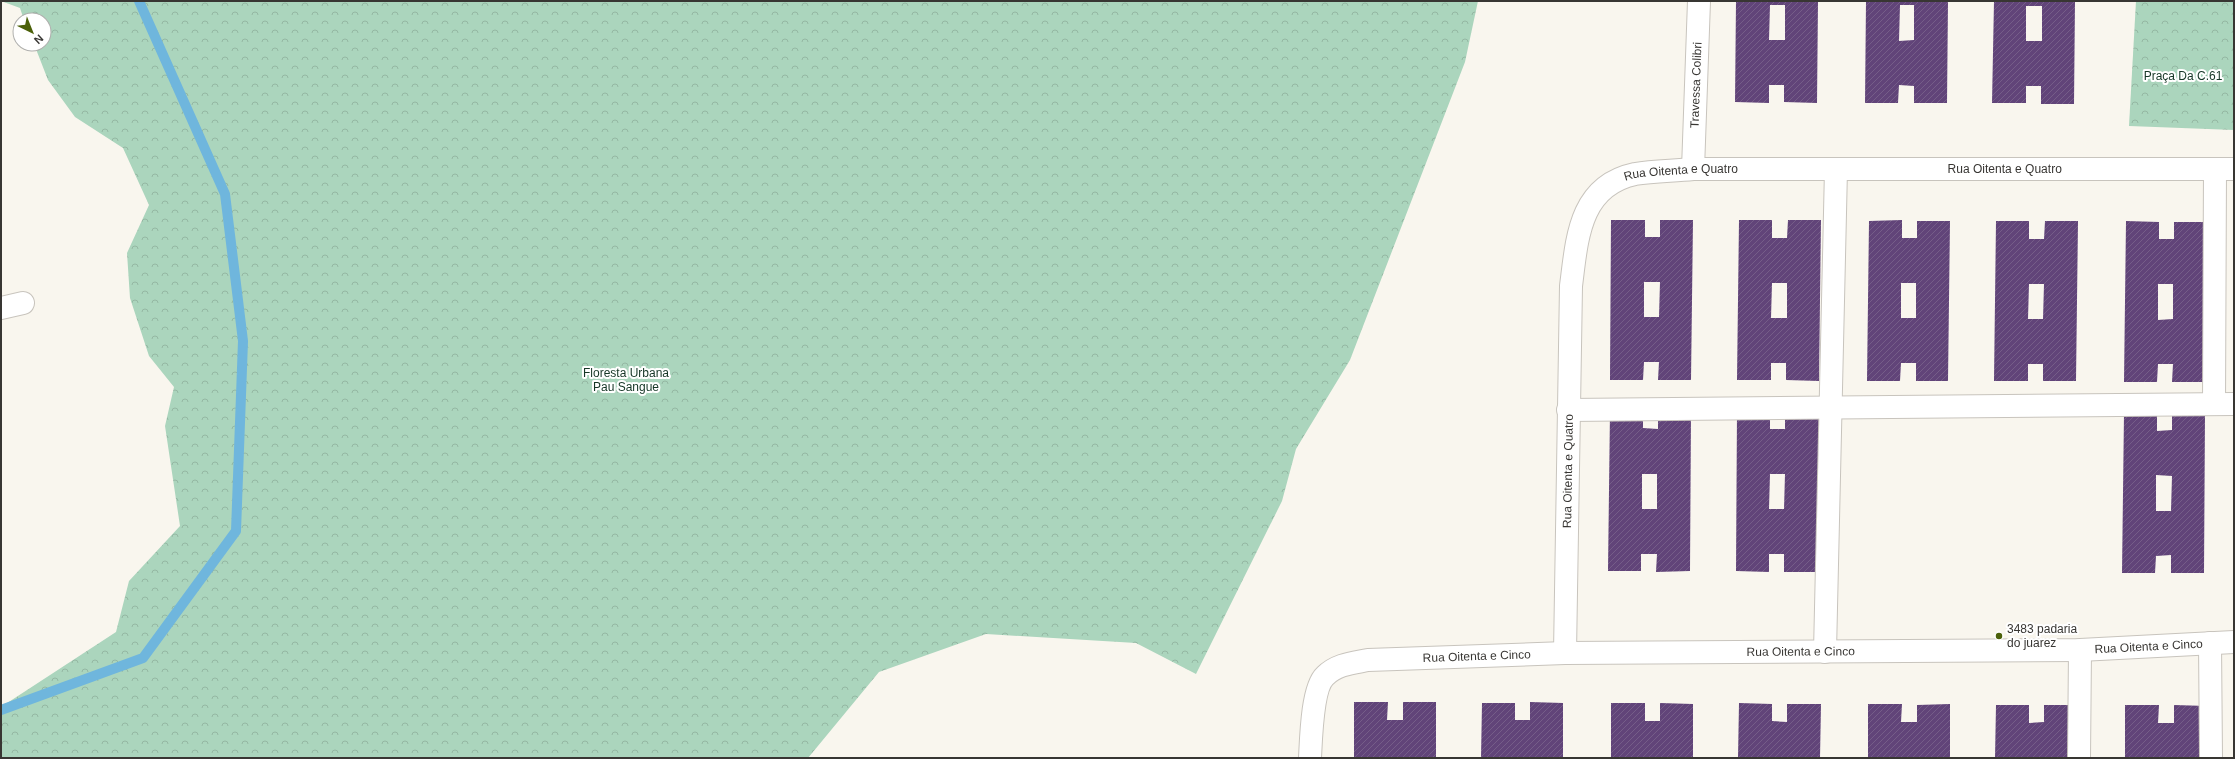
<svg xmlns="http://www.w3.org/2000/svg" width="2235" height="759" font-family="Arial,sans-serif">
<defs>
<pattern id="forest-crowns" width="20" height="18" patternUnits="userSpaceOnUse"><rect width="20" height="18" fill="#abd5bd"/><path d="M2 6a3 3 0 1 1 6 0M12 15a3 3 0 1 1 6 0" fill="none" stroke="#94b7a3"/></pattern>
<pattern id="building-hatch" width="6" height="6" patternUnits="userSpaceOnUse"><rect width="6" height="6" fill="#614479"/><path d="M-1 1l2-2M0 6l6-6M5 7l2-2" fill="none" stroke="#755d88"/></pattern>
</defs>
<rect width="100%" height="100%" fill="#f9f6ee"/>
<!-- forest -->
<g fill="url(#forest-crowns)">
<path d="M1,1H1478L1465,62L1350,360L1296,449L1282,501L1196,674L1136,643L986,634L879,672L808,758H1V707L116,632L129,581L180,526L165,426L174,387L149,356L130,298L127,253L149,205L123,148L75,117L48,80L34,44H44V20H24L20,8Z"/>
<path d="M2136,1H2234V130L2129,126Z"/>
</g>
<g fill="none" stroke-linecap="round" stroke-linejoin="round">
<!-- stream -->
<path stroke="#6fb6dd" stroke-width="10" d="M1,710L143,658L236,531L243,341L225,194L139,1"/>
</g>
<!-- building -->
<g fill="url(#building-hatch)" fill-rule="evenodd">
<path d="M1736,1H1818L1817,103L1784,102V85H1769V103L1735,102ZM1770,5H1785V40H1769Z"/>
<path d="M1866,1H1948L1947,103H1914V86L1899,85L1898,103H1865ZM1900,5H1914V40L1899,41Z"/>
<path d="M1994,1H2075L2074,104H2041V86H2026V103H1992ZM2026,6H2042V41H2026Z"/>
<path d="M1611,220H1645V237H1660V220H1693L1691,380H1658L1659,362H1644L1643,380H1610ZM1644,282H1660L1659,317H1644Z"/>
<path d="M1739,220H1772V238H1787L1788,220H1821L1819,381L1786,380V363H1771V380H1737ZM1772,283H1787V318H1771Z"/>
<path d="M1902,220V238H1917V221H1950L1948,381H1916V363H1901L1900,381H1867L1869,221ZM1901,283H1916V318H1901Z"/>
<path d="M1996,221H2029V239H2044L2045,221H2078L2076,381H2043V364H2028V381H1994ZM2029,284H2044L2043,319H2028Z"/>
<path d="M2126,221L2159,222V239H2174V222H2207L2206,382H2172L2173,364H2158L2157,382H2124ZM2158,284H2173V319L2158,320Z"/>
<path d="M1610,411H1643V428L1658,429V411H1691L1690,571L1656,572L1657,554H1641V571H1608ZM1642,474H1657V509H1642Z"/>
<path d="M1737,411L1770,412V429H1785V411L1819,412L1817,572H1784V554H1769V572L1736,571ZM1770,474H1785L1784,509H1769Z"/>
<path d="M2124,413H2157V431L2172,430V413H2205L2204,573H2171V555L2156,556L2155,573H2122ZM2156,475L2172,476L2171,511H2156Z"/>
<path d="M1354,702H1388L1387,720H1403V702H1436V758H1354Z"/>
<path d="M1530,702L1563,703V758H1481L1482,703H1515V720H1530Z"/>
<path d="M1611,703H1645V721H1660V703L1693,704V758H1611Z"/>
<path d="M1739,703L1772,704V721L1787,722V704H1821L1820,758H1738Z"/>
<path d="M1868,704H1902L1901,722H1917V705L1950,704V758H1868Z"/>
<path d="M1996,705H2029V723L2044,722V705H2077V758H1995Z"/>
<path d="M2125,705H2159L2158,723H2174V705L2207,706V758H2125Z"/>
</g>
<g fill="none" stroke-linecap="round" stroke-linejoin="round">
<!-- minor casing -->
<g stroke="#c8c4bd" stroke-width="24">
<g id="minor">
<path id="s1" d="M1693,169L1699,1"/>
<path d="M1,308L23,303"/>
<path d="M2214,404L2215,169"/>
<path d="M1568,410L2234,404"/>
<path d="M2210,643L2211,758"/>
<path d="M1825,652L1836,169"/>
<path id="s2" d="M1565,653L1571,286C1577,239 1579,186 1635,174C1654,171 1674,171 1693,169H2234"/>
<path id="s3" d="M1310,758C1311,740 1312,688 1325,676C1337,664 1353,663 1368,660L1565,653L2080,650L2234,642"/>
<path d="M2079,758L2080,650"/>
</g>
</g>
<!-- minor -->
<use href="#minor" stroke="#fff" stroke-width="22"/>
</g>
<!-- markers -->
<circle fill="#4b6009" stroke="#fff" stroke-width="1.5" cx="1999" cy="636" r="4"/>
<g text-anchor="middle" dominant-baseline="central" stroke-width="4" stroke-linejoin="round" paint-order="stroke">
<!-- park labels -->
<g font-size="12" fill="#163626" stroke="#fff">
<text x="2183" y="76">Praça Da C.61</text>
<text x="626" y="373">Floresta Urbana<tspan x="626" dy="14">Pau Sangue</tspan></text>
</g>
<!-- street labels -->
<g font-size="12" fill="#383633" stroke="#fff">
<text stroke="none"><textPath href="#s1" startOffset="84">Travessa Colibri</textPath></text>
<text stroke="none"><textPath href="#s2" startOffset="877">Rua Oitenta e Quatro</textPath></text>
<text stroke="none"><textPath href="#s2" startOffset="553">Rua Oitenta e Quatro</textPath></text>
<text stroke="none"><textPath href="#s2" startOffset="182">Rua Oitenta e Quatro</textPath></text>
<text stroke="none"><textPath href="#s3" startOffset="912">Rua Oitenta e Cinco</textPath></text>
<text stroke="none"><textPath href="#s3" startOffset="564">Rua Oitenta e Cinco</textPath></text>
<text stroke="none"><textPath href="#s3" startOffset="240">Rua Oitenta e Cinco</textPath></text>
</g>
<!-- poi labels -->
<g font-size="12" fill="#383633" stroke="#fff" text-anchor="start">
<text x="2007" y="629">3483 padaria<tspan x="2007" dy="14">do juarez</tspan></text>
</g>
</g>
<!-- border -->
<rect width="2235" height="759" fill="none" stroke="#383633" stroke-width="4"/>
<!-- north arrow -->
<g transform="translate(32 32) rotate(137)"><circle r="19" fill="#ffffff" stroke="#afafad"/>
<path d="M0-3L7 15L0 10L-7 15Z" fill="#4b6009"/>
<text y="-6" font-size="11" font-weight="bold" text-anchor="middle" fill="#383633">N</text>
</g>
</svg>
